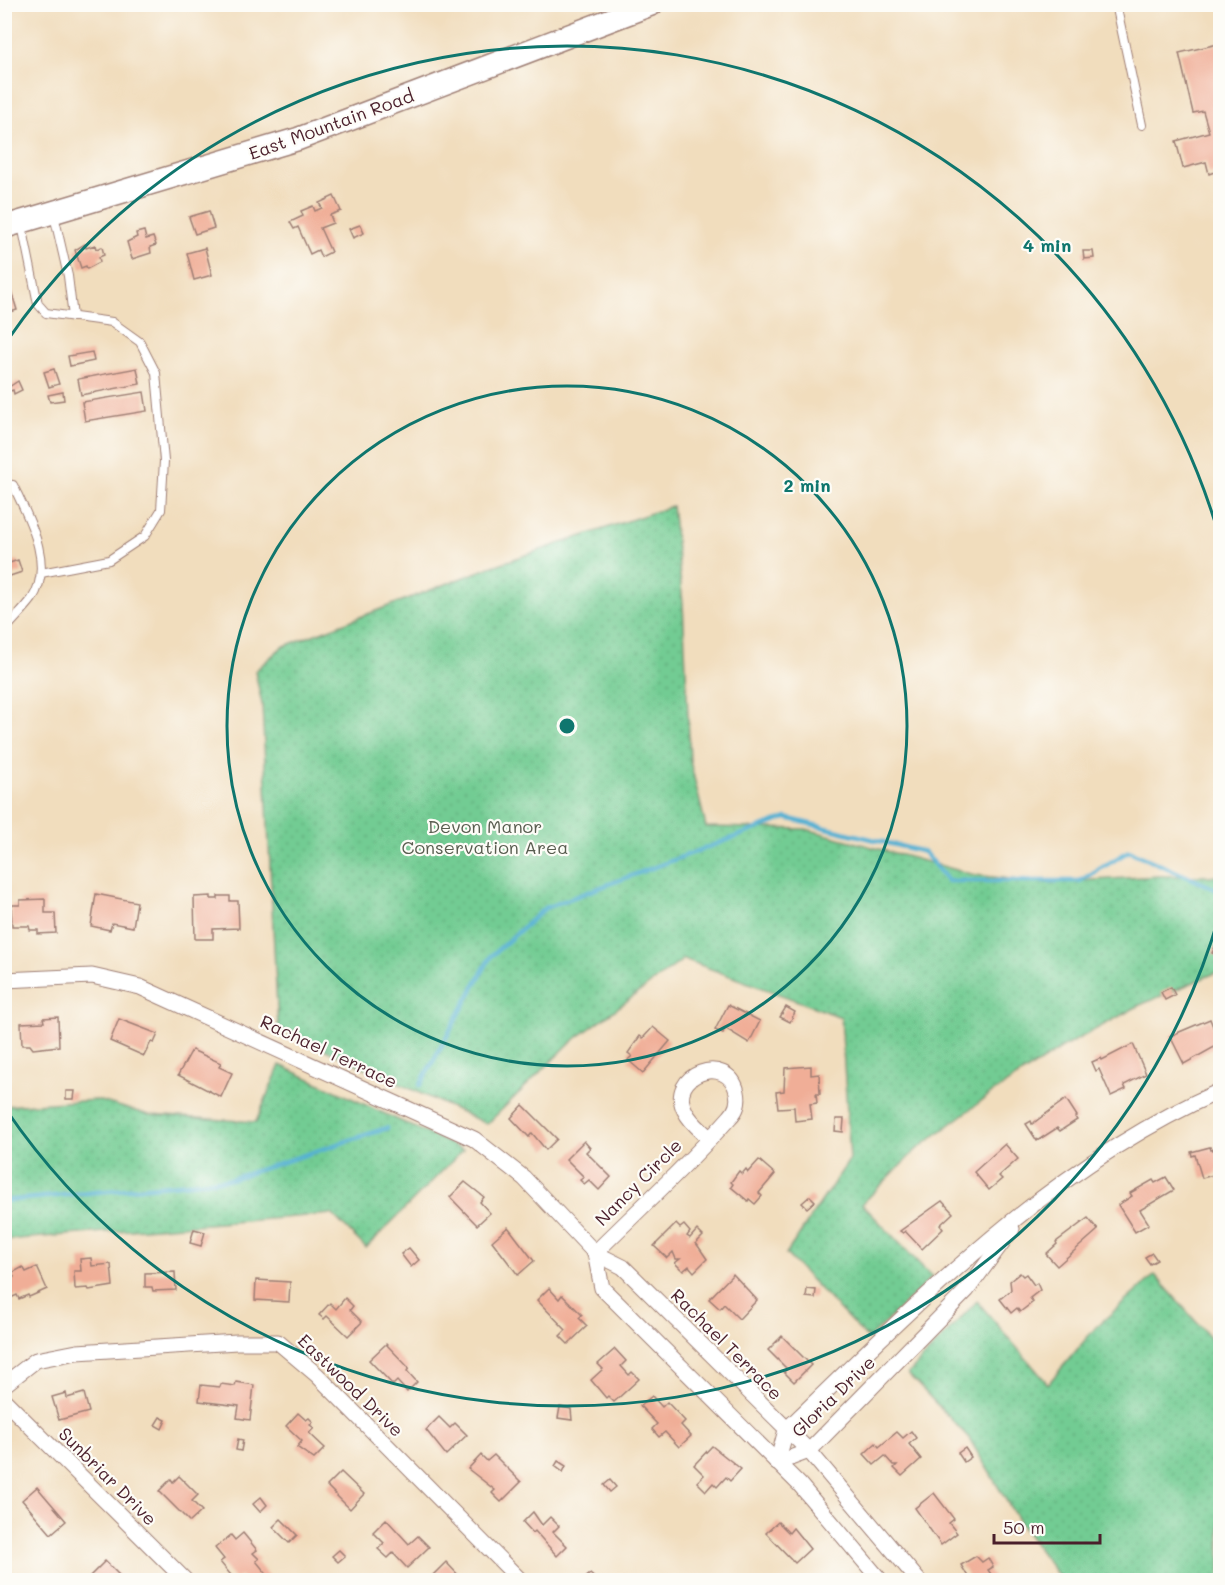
<svg xmlns="http://www.w3.org/2000/svg" width="1225" height="1585" font-family="Mali,sans-serif">
<defs>
<pattern id="grass-dots" width="8" height="8" patternUnits="userSpaceOnUse" patternTransform="scale(1.5)"><rect width="8" height="8" fill="#72cc93"/><path d="M2 2h.1M6 6h.1" fill="none" stroke="#64af7f" stroke-width="1.8" stroke-linecap="round"/></pattern>
</defs>
<rect width="100%" height="100%" fill="#fdfcf7"/>
<filter id="ink" filterUnits="userSpaceOnUse"><feTurbulence type="fractalNoise" baseFrequency=".0167" numOctaves="2"/><feDisplacementMap in="SourceGraphic" scale="12" xChannelSelector="R" yChannelSelector="G"/><feConvolveMatrix kernelMatrix="1 2 1 2 8 2 1 2 1" color-interpolation-filters="sRGB"/></filter>
<filter id="wash" filterUnits="userSpaceOnUse"><feTurbulence type="fractalNoise" baseFrequency=".008" numOctaves="4" result="noise"/><feDisplacementMap in="SourceGraphic" scale="24" xChannelSelector="R" yChannelSelector="G"/><feGaussianBlur stdDeviation="1.35" result="paint"/><feColorMatrix in="noise" values="0 0 0 0 0 0 0 0 0 0 0 0 0 0 0 0 0 1.4 0 .05"/><feComposite in="paint" operator="in"/></filter>
<g filter="url(#wash)">
<rect width="100%" height="100%" fill="#f1ddbd"/>
<!-- grass -->
<g fill="url(#grass-dots)" stroke="#5e765f" stroke-width="1.5">
<path d="M672,506L683,603L690,761L706,827L806,829L975,875L1047,883L1159,876H1220V971L1140,1005L1065,1046L992,1093L916,1150L862,1204L932,1277L868,1339L786,1254L850,1159L841,1017L684,959L570,1043L487,1124L278,1028L262,704L255,671L282,647L493,566Z"/>
<path d="M280,1065L463,1150L366,1248L332,1214L5,1240V1106L97,1100L149,1115L256,1122Z"/>
<path d="M1155,1275L1220,1349V1580H1061L1021,1525L969,1438L908,1374L977,1301L1048,1384L1096,1327Z"/>
</g>
<g fill="none" stroke-linecap="round" stroke-linejoin="round">
<!-- stream -->
<g stroke="#55b1d3" stroke-width="4.5">
<path d="M420,1085L491,956L545,908L786,818L924,852L948,881H1080L1129,851L1220,891"/>
<path d="M4,1201L231,1179L387,1128"/>
</g>
</g>
<g id="blocks">
<!-- building -->
<g fill="#f0ae97">
<path d="M1218,44L1220,170L1209,174L1206,162L1183,168L1176,141L1209,132L1203,111L1193,113L1179,53Z"/>
<path d="M334,196L341,211L330,215L333,223L320,228L331,252L321,257L318,250L310,254L298,227L294,229L290,222L303,216L301,211L313,206L315,211L322,208L319,203Z"/>
<path d="M209,211L214,228L195,234L189,217Z"/>
<path d="M360,225L364,233L353,238L349,229Z"/>
<path d="M144,231L146,239L153,237L156,245L150,247L151,253L132,259L127,242L137,237L136,233Z"/>
<path d="M85,244L86,248L95,245L96,249L102,247L104,255L99,257L100,262L87,269L86,266L81,268L75,250Z"/>
<path d="M205,248L212,275L194,280L187,253Z"/>
<path d="M1083,251H1093L1094,258L1084,259Z"/>
<path d="M9,284L17,310L4,314V285Z"/>
<path d="M92,352L94,361L70,366L68,356Z"/>
<path d="M137,368L140,384L81,395L78,379Z"/>
<path d="M54,369L59,384L49,387L44,372Z"/>
<path d="M18,381L22,390L14,394L13,390L7,392L6,389Z"/>
<path d="M63,392L64,400L50,402L48,395Z"/>
<path d="M144,392L147,411L85,421L82,402Z"/>
<path d="M18,560L22,572L4,578V565Z"/>
<path d="M96,894L137,902L133,927L112,923L110,930L91,926Z"/>
<path d="M211,896V899H218V896H230V901H238L239,928L213,929V939H195L194,897Z"/>
<path d="M45,899V913H55L56,933L38,934V930H30L29,926H12L11,905H20V900Z"/>
<path d="M1217,943L1220,945L1218,956L1212,953Z"/>
<path d="M1171,987L1175,995L1165,1000L1161,992Z"/>
<path d="M728,1005L760,1021L749,1043L725,1028L723,1033L715,1030Z"/>
<path d="M786,1007L795,1012L790,1022L780,1017Z"/>
<path d="M58,1017L59,1046L33,1049L30,1045H22L21,1023L44,1022L43,1018Z"/>
<path d="M119,1019L158,1034L154,1043L151,1042L144,1056L110,1041Z"/>
<path d="M1210,1019L1220,1044L1184,1064L1170,1036Z"/>
<path d="M653,1027L670,1041L643,1073L628,1060L632,1056L628,1053L640,1036L643,1038Z"/>
<path d="M1133,1044L1146,1074L1124,1085L1126,1089L1111,1096L1099,1069L1096,1071L1092,1062L1101,1058L1102,1060Z"/>
<path d="M192,1050L221,1063L219,1067L232,1073L221,1097L178,1075Z"/>
<path d="M811,1066V1075L819,1074L820,1094H816L817,1103L810,1104L812,1119L795,1121L794,1107L778,1108L776,1092L784,1091L785,1068Z"/>
<path d="M66,1091H75L74,1099H66Z"/>
<path d="M1066,1099L1077,1116L1075,1117L1077,1120L1060,1131L1057,1128L1037,1141L1026,1124L1031,1121L1032,1124Z"/>
<path d="M523,1105L557,1139L546,1150L532,1133L529,1137L511,1118Z"/>
<path d="M836,1119H844L843,1132L835,1131Z"/>
<path d="M584,1141L590,1148L586,1152L611,1177L599,1190L589,1180L584,1184L580,1180L584,1177L566,1159Z"/>
<path d="M1005,1144L1018,1159L999,1176L1002,1179L989,1190L974,1172Z"/>
<path d="M1210,1147L1211,1150L1220,1147V1170L1216,1171L1217,1174L1202,1178L1195,1155L1192,1156L1191,1152Z"/>
<path d="M759,1160L775,1174L759,1193L762,1196L755,1204L749,1199L748,1201L731,1187L733,1184L731,1182L739,1171L742,1174L746,1169L748,1172Z"/>
<path d="M1166,1177L1174,1190L1140,1210L1149,1224L1135,1232L1118,1205L1132,1196L1130,1193L1153,1180L1155,1183Z"/>
<path d="M465,1182L484,1197L480,1202L490,1213L477,1225L450,1197Z"/>
<path d="M810,1196L815,1201L807,1208L802,1203Z"/>
<path d="M942,1201L953,1213L940,1225L943,1229L922,1249L905,1231L903,1233L900,1231Z"/>
<path d="M1088,1218L1098,1230L1057,1266L1046,1254L1057,1244L1056,1242Z"/>
<path d="M676,1224L680,1228L684,1225L690,1232L687,1236L690,1238L697,1230L703,1236L696,1243L707,1259L694,1272L689,1266L683,1271L675,1263L680,1259H676L673,1252L667,1258L654,1246Z"/>
<path d="M508,1227L534,1261L518,1275L492,1241Z"/>
<path d="M194,1229L205,1232L201,1246L190,1243Z"/>
<path d="M409,1248L419,1260L411,1267L401,1254Z"/>
<path d="M1152,1253L1157,1260L1150,1264L1145,1257Z"/>
<path d="M91,1258L92,1266L111,1264L113,1286L89,1290L88,1288L75,1289L74,1271H81L80,1259Z"/>
<path d="M23,1267L26,1272L37,1267L47,1289L29,1297L28,1295L19,1299L17,1295L4,1301V1282L14,1277L12,1273Z"/>
<path d="M175,1272L176,1290L153,1291L152,1287H145V1273Z"/>
<path d="M1020,1273L1023,1276L1026,1274L1034,1285L1037,1283L1040,1290L1030,1298L1033,1302L1020,1312L1017,1308L1011,1313L1000,1299L1011,1290L1010,1281Z"/>
<path d="M733,1274L757,1300L739,1319L724,1304L720,1309L709,1299Z"/>
<path d="M256,1280L290,1282L289,1302L255,1300Z"/>
<path d="M549,1288L559,1299L562,1295L582,1315L579,1318L587,1326L568,1344L560,1336L566,1330L537,1300Z"/>
<path d="M807,1289L816,1290L815,1298L806,1297Z"/>
<path d="M345,1298L353,1306L350,1310L362,1322L348,1336L327,1316L324,1319L319,1315L330,1303L336,1309Z"/>
<path d="M782,1336L811,1365L794,1382L784,1372L787,1369L768,1350Z"/>
<path d="M386,1344L409,1368L407,1371L417,1382L407,1392L397,1381L393,1385L369,1360Z"/>
<path d="M615,1349L626,1361L621,1366L629,1375L632,1372L639,1379L614,1402L608,1396L606,1398L591,1380L603,1369L598,1364Z"/>
<path d="M236,1382L254,1385L250,1420L237,1418L239,1406L199,1401L201,1385L220,1387L221,1384L235,1386Z"/>
<path d="M66,1393L67,1398L84,1393L89,1412L59,1420L52,1397Z"/>
<path d="M652,1396L662,1407L667,1402L685,1421L681,1425L691,1436L679,1447L665,1432L659,1437L652,1429L657,1424L640,1406Z"/>
<path d="M560,1407L571,1409L572,1420L558,1418Z"/>
<path d="M298,1413L306,1420L309,1418L313,1422L310,1425L314,1428L309,1433L325,1448L314,1459L297,1447L302,1441L286,1426Z"/>
<path d="M160,1417L166,1420L162,1429L155,1425Z"/>
<path d="M439,1417L450,1428L455,1423L467,1435L446,1455L426,1430Z"/>
<path d="M911,1431L916,1438L909,1444L921,1459L902,1476L894,1468L897,1465H893L885,1456L874,1465L864,1454L876,1443L879,1447L897,1432L903,1438Z"/>
<path d="M238,1439L243,1440L241,1451L236,1450Z"/>
<path d="M712,1446L741,1469L730,1481L726,1477L717,1487L713,1483L706,1491L697,1482L704,1475L694,1465Z"/>
<path d="M965,1448L971,1457L964,1462L958,1453Z"/>
<path d="M481,1455L487,1461L494,1455L521,1482L501,1502L492,1493L495,1490L468,1469Z"/>
<path d="M558,1461L566,1466L563,1472L555,1466Z"/>
<path d="M341,1472L364,1494L350,1509L327,1486Z"/>
<path d="M179,1476L198,1495L192,1501L202,1511L190,1522L159,1491L171,1479L173,1482Z"/>
<path d="M610,1480L616,1487L610,1492L604,1485Z"/>
<path d="M37,1487L66,1521L51,1534L22,1500Z"/>
<path d="M934,1493L954,1519L949,1523L957,1533L941,1545L915,1508Z"/>
<path d="M261,1497L267,1505L260,1512L253,1504Z"/>
<path d="M533,1512L542,1525L550,1517L559,1526L553,1532L567,1546L557,1556L535,1531L533,1533L523,1522Z"/>
<path d="M281,1519L297,1535L289,1543L273,1527Z"/>
<path d="M386,1519L409,1544L418,1536L429,1547L407,1568L393,1553L388,1558L378,1549L384,1543L373,1532Z"/>
<path d="M778,1522L789,1533L793,1528L810,1549L795,1563L766,1533Z"/>
<path d="M243,1533L257,1550L253,1553L259,1559L256,1561L270,1578L267,1580H244L240,1576L235,1580L220,1562L224,1559L215,1548L231,1535L235,1540Z"/>
<path d="M339,1550L345,1556L338,1562L332,1556Z"/>
<path d="M976,1556L982,1562L988,1558L993,1567L988,1570L995,1580H970L961,1565Z"/>
<path d="M105,1561L124,1580H95L90,1576Z"/>
<path d="M446,1562L462,1579L428,1580Z"/>
<path d="M590,1574L597,1580H583Z"/>
</g>
</g>
</g>
<g filter="url(#ink)">
<use href="#blocks" fill-opacity="0" stroke="#9e7e74" stroke-width="1.5"/>
<g fill="none" stroke-linecap="round" stroke-linejoin="round">
<!-- service casing -->
<g stroke="#9e7e74" stroke-width="10">
<g id="service">
<path d="M1116,4L1142,125"/>
<path d="M54,215L68,276L73,317"/>
<path d="M22,225L38,304L46,313L112,322L140,342L156,373L164,461L161,510L145,536L109,560L41,573"/>
<path d="M4,484L13,485C28,517 55,564 32,599C24,610 13,620 4,631"/>
</g>
</g>
<!-- minor casing -->
<g stroke="#9e7e74" stroke-width="17">
<g id="minor">
<path d="M4,980L92,976L140,987L474,1139L524,1178L595,1253L623,1267L809,1451L918,1580"/>
<path d="M595,1253L602,1288L800,1485L880,1580"/>
<path d="M595,1253C640,1208 688,1165 730,1117C737,1110 739,1101 737,1092C728,1052 666,1075 685,1111C690,1122 701,1130 709,1138"/>
<path d="M4,1385L36,1360L77,1352L237,1342H278L317,1375L520,1580"/>
<path d="M4,1400L185,1580"/>
<path d="M777,1463L786,1430C919,1302 1049,1166 1220,1091"/>
<path d="M777,1463L809,1451L967,1290L1012,1229"/>
</g>
</g>
<!-- secondary casing -->
<g stroke="#9e7e74" stroke-width="25">
<path id="secondary" d="M4,227L298,139L652,4"/>
</g>
<!-- service -->
<use href="#service" stroke="#fff" stroke-width="8"/>
<!-- minor -->
<use href="#minor" stroke="#fff" stroke-width="15"/>
<!-- secondary -->
<use href="#secondary" stroke="#fff" stroke-width="22"/>
</g>
</g>
<!-- distance rings -->
<g fill="none" stroke="#0f766e" stroke-width="3">
<circle cx="567" cy="726" r="340"/>
<path d="M1220 913A679 679 0 0 1 7 1111M7 341A679 679 0 0 1 1220 539"/>
</g>
<g text-anchor="middle" dominant-baseline="central" stroke-width="4.5" stroke-linejoin="round" paint-order="stroke">
<!-- street labels -->
<g font-size="18" fill="#4a1f2b" stroke="#fdfcf7">
<text transform="translate(331 124) rotate(-20)">East Mountain Road</text>
<text transform="translate(329 1051) rotate(25)">Rachael Terrace</text>
<text transform="translate(638 1182) rotate(-45)">Nancy Circle</text>
<text transform="translate(727 1344) rotate(45)">Rachael Terrace</text>
<text transform="translate(351 1385) rotate(44)">Eastwood Drive</text>
<text transform="translate(833 1396) rotate(-44)">Gloria Drive</text>
<text transform="translate(108 1476) rotate(45)">Sunbriar Drive</text>
</g>
<!-- park labels -->
<g font-size="18" fill="#585c4f" stroke="#fdfcf7">
<text x="485" y="826">Devon Manor<tspan x="485" dy="21">Conservation Area</tspan></text>
</g>
</g>
<circle cx="567" cy="726" r="9" fill="#0f766e" stroke="#fdfcf7" stroke-width="3"/>
<g font-size="18" text-anchor="middle" font-weight="bold" fill="#0f766e" stroke="#fdfcf7" stroke-width="4.5" stroke-linejoin="round" paint-order="stroke">
<text x="1047" y="252">4 min</text>
<text x="807" y="492">2 min</text>
</g>
<!-- margin -->
<rect width="1225" height="1585" fill="none" stroke="#fdfcf7" stroke-width="24"/>
<!-- scale -->
<path d="M994 1534v9h106v-9" fill="none" stroke="#4a1f2b" stroke-width="3"/>
<text x="1003" y="1534" font-size="18" fill="#4a1f2b" stroke="#fdfcf7" stroke-width="4.5" paint-order="stroke">50 m</text>
</svg>
